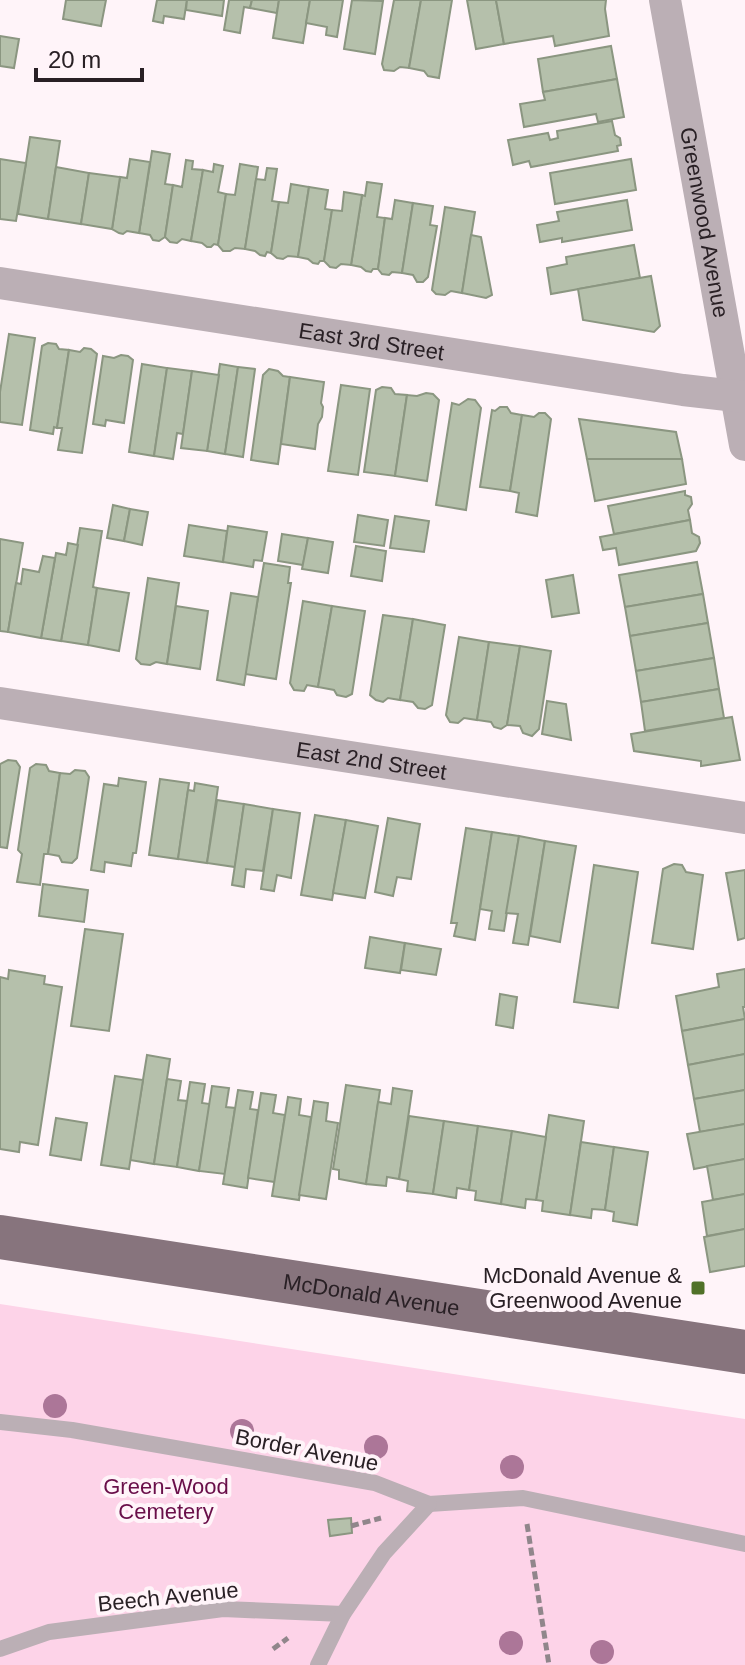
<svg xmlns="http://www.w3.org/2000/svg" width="745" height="1665" font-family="Helvetica,sans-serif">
<rect width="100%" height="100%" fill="#fff4f9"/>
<!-- green -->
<path fill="#fdd3e8" d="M0,1304L745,1419V1665H0Z"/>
<!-- building -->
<g fill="#b5c0ab" stroke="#8b9681" stroke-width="2">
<path d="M66,0H106L101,26L63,19Z"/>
<path d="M157,0H187L184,19L164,16L163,23L153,21Z"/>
<path d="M187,0H224L222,16L186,10Z"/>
<path d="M229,0H252L250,8L244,7L240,33L224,30Z"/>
<path d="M252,0H279L277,13L250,8Z"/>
<path d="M279,0H310L303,43L273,38Z"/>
<path d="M310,0H343L337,37L326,35L327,27L306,23Z"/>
<path d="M352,0L383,1L375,54L344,49Z"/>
<path d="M394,0H421L409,68L400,67L394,71L384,70L382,64Z"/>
<path d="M421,0H452L439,78L428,76L424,71L409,68Z"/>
<path d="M467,0H496L504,44L476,49Z"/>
<path d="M496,0H606L605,9L609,36L555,46L553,36L504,44Z"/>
<path d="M0,36L19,39L14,68L0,66Z"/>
<path d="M611,46L617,79L543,92L538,59Z"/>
<path d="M617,79L624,117L598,122L596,114L524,127L520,104L545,100L543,92Z"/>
<path d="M612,121L615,135L620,138L621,145L617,146L618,151L531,167L529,161L513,165L508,140L548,133L550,140L558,138L557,131Z"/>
<path d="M30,137L60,141L48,219L18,214Z"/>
<path d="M152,151L170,154L165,184L173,185L165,237L159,241L153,240L150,235L139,233Z"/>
<path d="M0,159L26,163L16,221L0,219Z"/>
<path d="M130,159L150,162L139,233L127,231L123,234L119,233L112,229L120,177L127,178Z"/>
<path d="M631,159L636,190L555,204L550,173Z"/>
<path d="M186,160L193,161L192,169L203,170L191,241L182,239L177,243L170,242L165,237L173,185L182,187Z"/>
<path d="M214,164L223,166L218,192L226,194L218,245L214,244L211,247H207L202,243L191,241L203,170L213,172Z"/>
<path d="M240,164L258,167L245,249L235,248L230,251H223L218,245L226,194L235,195Z"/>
<path d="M56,167L89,173L81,224L48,219Z"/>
<path d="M267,168L277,169L272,201L279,202L271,253L267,252L265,256L260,255L255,251L245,249L256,179L265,180Z"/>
<path d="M89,173L120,177L112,229L81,224Z"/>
<path d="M367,182L382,184L377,217L385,218L378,269H373L371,272L366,271L361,267L351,265L362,195L365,196Z"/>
<path d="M291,184L309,187L298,257L288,256L283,259L277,258L271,253L279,202L288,203Z"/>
<path d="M309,187L328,190L325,209L332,210L324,261H320L318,264L313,263L308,259L298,257Z"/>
<path d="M344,192L362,195L351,265L341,264L336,268L330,267L324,261L332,210L342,211Z"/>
<path d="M395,200L413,203L402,273L392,272L389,275L382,274L378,269L385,218L392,219Z"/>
<path d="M627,200L632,230L562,242V238L540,242L537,225L559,221L557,212Z"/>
<path d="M413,203L433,206L430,225L437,226L428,277L423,282H417L413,275L402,273Z"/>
<path d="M445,207L475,212L462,293L451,291L445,295L436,294L432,290Z"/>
<path d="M471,235L481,237L492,295L486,298L462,293Z"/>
<path d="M634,245L640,278L551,294L547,268L567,264L566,257Z"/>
<path d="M651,276L660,326L654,332L583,320L578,289Z"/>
<path d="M9,334L35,338L22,425L0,422V392Z"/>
<path d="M48,343L56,344L59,349L69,350L57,428L54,427L53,434L30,430L42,346Z"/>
<path d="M84,348L91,349L97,354L82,453L58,450L62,428H57L69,350L80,352Z"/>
<path d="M121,355L128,356L133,360L124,423L106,420L105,426L93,424L103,356L114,358Z"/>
<path d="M142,364L167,368L154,456L129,452Z"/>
<path d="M220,364L238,367L225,454L207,451Z"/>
<path d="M238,367L255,369L243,457L225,454Z"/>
<path d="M167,368L192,371L183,434L177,433L173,459L154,456Z"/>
<path d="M269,369L278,371L283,376L290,377L278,464L251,460L263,375Z"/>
<path d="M192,371L219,375L207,451L181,448Z"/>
<path d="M290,377L324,382L321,403L323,407L322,417L318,424L315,449L281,444Z"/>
<path d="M341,385L370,389L358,475L328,471Z"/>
<path d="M382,387L391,388L395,394L407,395L395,476L364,472L376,390Z"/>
<path d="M426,393L433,394L439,400L427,481L395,476L407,395L417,396Z"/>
<path d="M468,399L475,400L481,408L466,510L436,505L452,403L459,405Z"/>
<path d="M500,407H507L511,413L522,415L510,491L480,487L492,410L495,411Z"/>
<path d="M539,413H545L551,419L537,516L516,512L519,493L510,491L522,415L534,417Z"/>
<path d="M579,419L676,432L682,459H587Z"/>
<path d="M587,459H682L686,484L595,501Z"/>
<path d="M685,491V495L691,497L692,504L688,510L690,520L614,534L608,506Z"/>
<path d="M113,505L130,509L124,541L107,538Z"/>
<path d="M130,509L148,512L142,545L124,541Z"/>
<path d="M358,515L388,520L384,546L354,542Z"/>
<path d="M395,516L429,521L424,552L390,548Z"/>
<path d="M690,520L692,533L699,537L700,543L696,551L619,565L616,548L603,550L600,537Z"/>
<path d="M189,525L227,531L223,562L184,556Z"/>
<path d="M228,526L267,532L262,561L254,560L253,567L223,562Z"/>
<path d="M80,528L102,531L93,587L97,588L88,645L61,641Z"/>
<path d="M282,534L308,538L303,565L278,561Z"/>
<path d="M308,538L333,542L328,573L302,569Z"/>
<path d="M0,539L23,543L8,632L0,631Z"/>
<path d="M68,543L78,545L61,641L41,638L56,553L66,555Z"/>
<path d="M356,546L386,551L382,581L351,576Z"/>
<path d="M43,556L55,558L41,638L8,632L16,583L21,584L23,569L39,572Z"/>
<path d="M697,562L703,594L625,607L619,575Z"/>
<path d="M264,563L290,567L288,583H291L276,679L245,674Z"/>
<path d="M573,575L579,613L552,617L546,580Z"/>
<path d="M148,578L179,583L167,664L156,662L150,665L141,664L136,659Z"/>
<path d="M97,588L129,593L119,651L88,645Z"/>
<path d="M231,593L258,597L244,685L217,680Z"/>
<path d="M703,594L708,623L630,636L625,607Z"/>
<path d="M303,601L332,606L318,687L307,685L304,691L294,690L290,683Z"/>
<path d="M176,606L208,611L200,669L167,664Z"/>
<path d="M332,606L365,611L352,694L346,697L337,695L334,690L318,687Z"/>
<path d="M383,615L413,619L400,700L388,698L383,702L376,700L370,695Z"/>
<path d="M413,619L445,625L432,705L425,709L418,708L413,702L400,700Z"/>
<path d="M708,623L714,658L636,671L630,636Z"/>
<path d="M459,637L489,642L477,720L464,718L458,723L450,722L446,715Z"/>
<path d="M489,642L520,646L507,725L501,729L494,727L491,722L477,720Z"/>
<path d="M520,646L551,651L539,729L532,736L523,733L520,726L507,725Z"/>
<path d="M714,658L719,689L641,702L636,671Z"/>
<path d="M719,689L724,718L645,731L641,702Z"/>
<path d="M547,701L566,704L571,740L542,734Z"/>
<path d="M732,717L740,760L701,766V761L634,751L631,734Z"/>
<path d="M8,760L16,761L20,767L7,848L0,847V764Z"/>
<path d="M36,764L46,765L49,771L60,773L48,854H44L40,885L17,882L22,854L18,850L30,768Z"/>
<path d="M75,770L85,771L89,777L77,858L72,863L62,862L59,856L48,854L60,773L70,774Z"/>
<path d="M119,778L146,782L136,853H133L131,866L105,862L104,872L91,870L104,784L118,786Z"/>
<path d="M160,779L189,783L178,859L149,855Z"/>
<path d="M195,783L218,787L207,863L178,859L188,790L194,791Z"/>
<path d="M217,800L244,804L235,867L207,863Z"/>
<path d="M244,804L273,809L263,871L246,869L244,887L232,885Z"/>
<path d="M273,809L300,813L291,878L277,875L274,891L261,889Z"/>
<path d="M315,815L346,820L332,900L301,895Z"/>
<path d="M388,818L420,824L411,879L397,877L393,896L375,892Z"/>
<path d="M346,820L378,826L365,898L333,893Z"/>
<path d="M466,828L492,832L475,940L454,936L457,923H451Z"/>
<path d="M492,832L519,836L504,931L489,929L492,911L480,909Z"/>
<path d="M519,836L545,841L528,945L513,943L518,914L506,913Z"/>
<path d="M545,841L576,846L560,942L530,936Z"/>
<path d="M674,864L682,865L686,872L703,875L693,949L652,943L663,869Z"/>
<path d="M594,865L638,872L618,1008L574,1002Z"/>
<path d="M745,870V938L738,940L726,873Z"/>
<path d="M43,884L88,890L84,922L39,916Z"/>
<path d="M85,929L123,934L109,1031L71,1026Z"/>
<path d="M370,937L405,943L400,973L365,968Z"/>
<path d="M405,943L441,949L436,975L401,970Z"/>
<path d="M745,969V1007H743L745,1019L682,1031L676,996L719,987L717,974Z"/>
<path d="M9,970L45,976L44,984L62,987L38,1145L20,1142L19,1152L0,1149V977L8,979Z"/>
<path d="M500,994L517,997L513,1028L496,1025Z"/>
<path d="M745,1019V1054L688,1065L682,1031Z"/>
<path d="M745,1054V1090L694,1099L688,1065Z"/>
<path d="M147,1055L170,1059L154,1164L130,1160Z"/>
<path d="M115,1076L143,1080L129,1169L101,1165Z"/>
<path d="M167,1079L181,1081L178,1100L187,1101L177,1167L154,1164Z"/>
<path d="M190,1082L205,1084L202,1103L210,1104L199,1171L177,1167Z"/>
<path d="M346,1085L380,1090L366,1184L339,1179V1170L333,1169Z"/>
<path d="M212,1086L229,1088L226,1107L235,1108L225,1174L199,1171Z"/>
<path d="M393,1088L412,1091L399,1179L387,1177L386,1186L366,1184L378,1102L391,1104Z"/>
<path d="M238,1090L253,1092L250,1109L258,1110L247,1188L223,1184Z"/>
<path d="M745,1090V1124L700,1132L694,1099Z"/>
<path d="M261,1093L276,1095L273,1113L285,1115L275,1182L248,1178Z"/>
<path d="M288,1097L301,1099L299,1115L311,1117L299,1200L272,1196Z"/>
<path d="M314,1101L328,1103L326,1121L338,1123L326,1199L299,1195Z"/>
<path d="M549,1115L584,1121L570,1215L542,1211L543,1201L536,1200Z"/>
<path d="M409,1116L444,1121L433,1194L407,1191L408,1181L399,1179Z"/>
<path d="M56,1118L87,1123L81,1160L50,1155Z"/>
<path d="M444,1121L478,1126L469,1190L457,1188L456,1198L433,1194Z"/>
<path d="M745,1124V1159L694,1169L687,1134Z"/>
<path d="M478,1126L512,1131L501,1204L475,1200L476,1191L469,1190Z"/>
<path d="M512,1131L546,1137L536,1200L526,1199L525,1208L501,1204Z"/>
<path d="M581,1142L614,1147L605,1210L592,1209L591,1218L570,1215Z"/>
<path d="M614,1147L648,1152L637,1225L613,1221L614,1212L605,1210Z"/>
<path d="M745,1159V1194L713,1200L707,1166Z"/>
<path d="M745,1194V1229L707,1236L702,1202Z"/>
<path d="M745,1229V1266L710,1272L704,1237Z"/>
<path d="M351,1518L352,1533L330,1536L328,1520Z"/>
</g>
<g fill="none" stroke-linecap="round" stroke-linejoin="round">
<!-- path -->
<g stroke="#90868b" stroke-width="5" stroke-dasharray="8 4" stroke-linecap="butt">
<path d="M527,1524L549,1665"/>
<path d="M351,1526L381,1518"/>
<path d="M273,1649L288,1638"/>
</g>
<!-- service -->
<g stroke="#bbafb5" stroke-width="16">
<path d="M0,1422L72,1430L375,1483L429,1504L523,1498L745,1544"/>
<path d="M0,1649L49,1632L223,1609L343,1614"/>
<path d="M318,1665L343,1614L384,1553L429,1504"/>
</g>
<!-- minor -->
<g stroke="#bbafb5" stroke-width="32">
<path id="s1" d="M665,0L745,445"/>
<path id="s2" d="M0,283L683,390L745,397"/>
<path id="s3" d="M0,703L745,818"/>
</g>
<!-- primary -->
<path stroke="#87747d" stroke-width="44" id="s4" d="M0,1237L745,1352"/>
</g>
<!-- trees -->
<g fill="#ac7698">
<circle cx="55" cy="1406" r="12"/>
<circle cx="242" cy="1431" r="12"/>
<circle cx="376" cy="1447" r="12"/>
<circle cx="512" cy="1467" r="12"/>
<circle cx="511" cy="1643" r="12"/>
<circle cx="602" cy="1652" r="12"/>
</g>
<!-- markers -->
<rect fill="#507128" stroke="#fff4f9" stroke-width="3" x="690" y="1280" width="16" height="16" rx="4"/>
<g text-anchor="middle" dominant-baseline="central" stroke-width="8" stroke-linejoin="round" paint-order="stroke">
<!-- street labels -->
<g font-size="22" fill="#292025" stroke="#fff4f9">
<text stroke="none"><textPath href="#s1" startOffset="226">Greenwood Avenue</textPath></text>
<text stroke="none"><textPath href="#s2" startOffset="376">East 3rd Street</textPath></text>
<text stroke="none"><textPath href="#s3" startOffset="376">East 2nd Street</textPath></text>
<text stroke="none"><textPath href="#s4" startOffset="376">McDonald Avenue</textPath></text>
<text transform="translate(307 1450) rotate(11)">Border Avenue</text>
<text transform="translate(168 1597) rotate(-6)">Beech Avenue</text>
</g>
<!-- poi labels -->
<g font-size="22" fill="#292025" stroke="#fff4f9" text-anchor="end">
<text x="682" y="1275">McDonald Avenue &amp;<tspan x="682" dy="25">Greenwood Avenue</tspan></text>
</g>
<!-- park labels -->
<g font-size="22" fill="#690e49" stroke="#fff4f9">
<text x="166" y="1486">Green-Wood<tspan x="166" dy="25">Cemetery</tspan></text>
</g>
</g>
<!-- scale -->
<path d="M36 68v12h106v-12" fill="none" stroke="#292025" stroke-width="4"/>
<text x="48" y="68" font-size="24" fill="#292025" stroke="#fff4f9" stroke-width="6" paint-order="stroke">20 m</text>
</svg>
